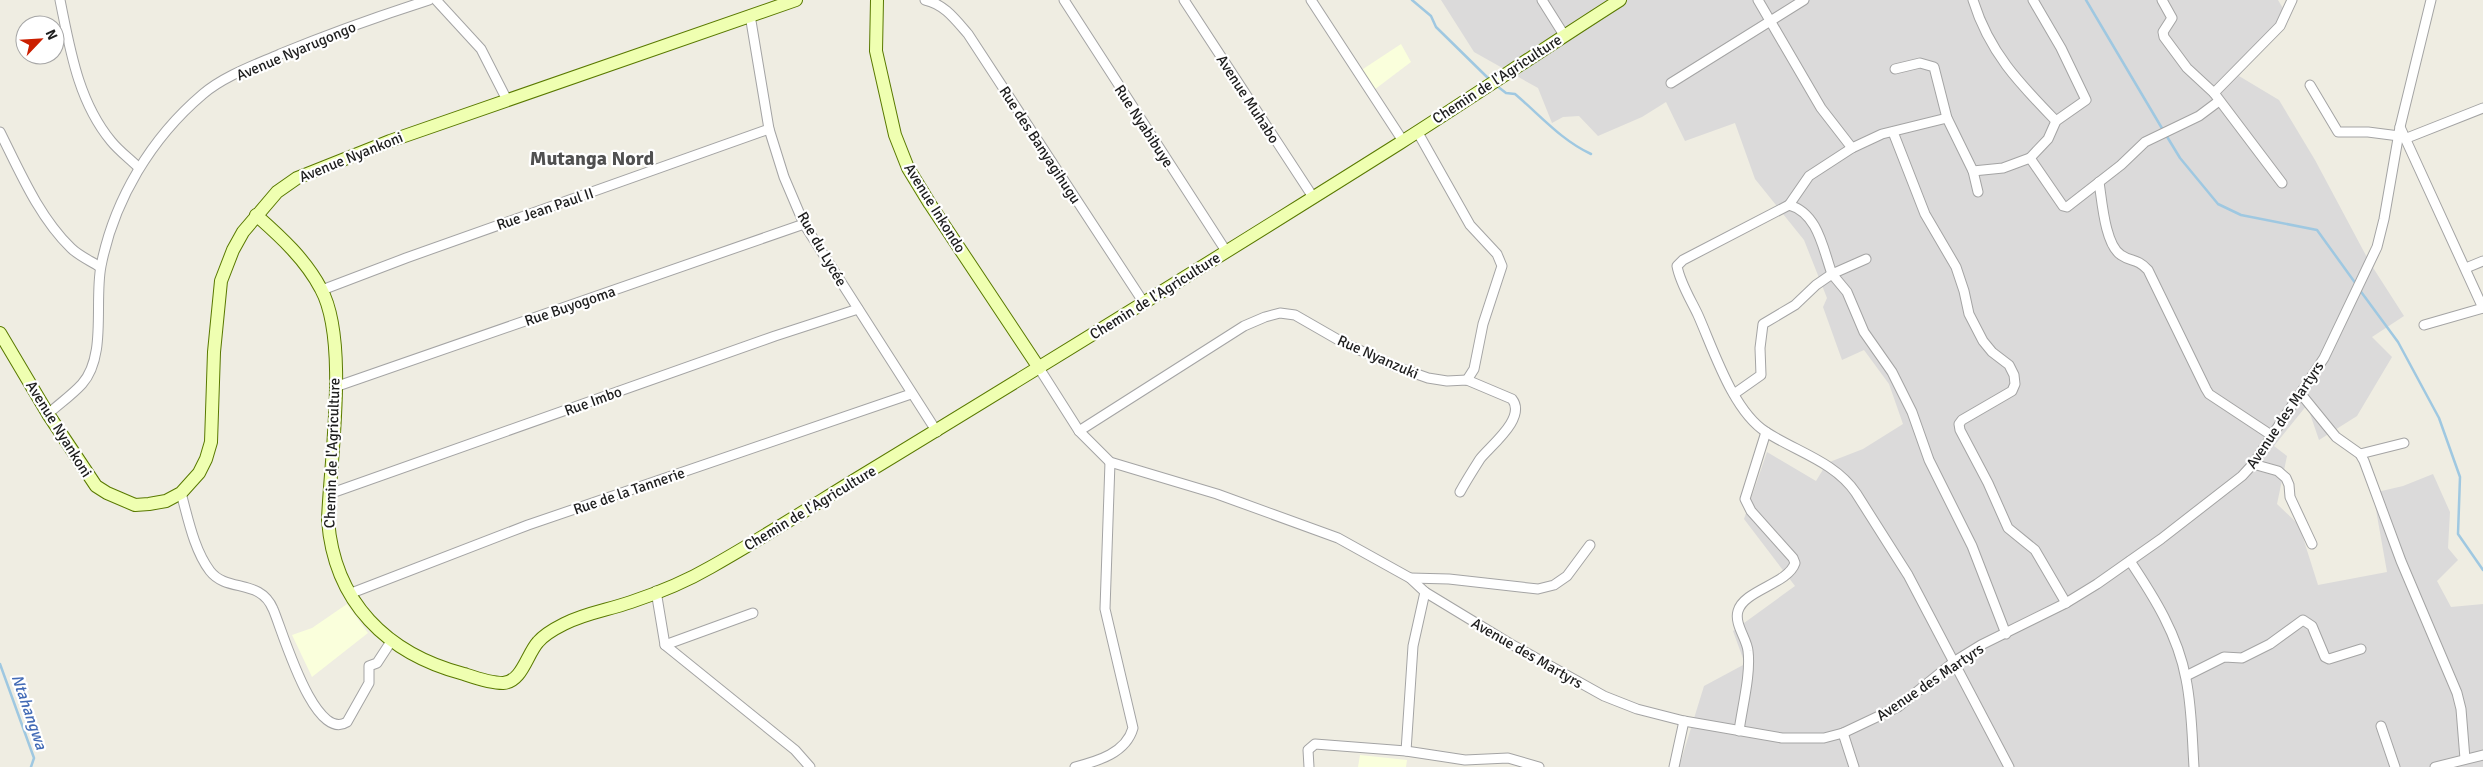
<svg xmlns="http://www.w3.org/2000/svg" width="2483" height="767" font-family="Signika,sans-serif">
<rect width="100%" height="100%" fill="#efede2"/>
<!-- residential -->
<path fill="#dbdada" d="M1441,0H2278L2287,15L2239,76L2279,100L2315,160L2370,263L2404,316L2372,337L2392,357L2357,416L2319,440L2307,405L2274,446L2287,456L2277,504L2299,525L2318,585L2387,572L2373,493L2403,486L2433,474L2450,512L2448,548L2458,560L2437,581L2451,607L2483,604V767H1679L1704,686L1745,664L1733,631L1795,586L1744,519L1767,452L1816,481L1827,463L1863,449L1903,424L1889,384L1864,350L1842,360L1823,307L1827,298L1804,240L1755,179L1735,123L1685,141L1666,102L1642,117L1598,136L1579,116L1563,117L1552,123L1538,88L1474,52Z"/>
<!-- education -->
<g fill="#faffdc">
<path d="M1401,44L1411,62L1374,90L1360,71Z"/>
<path d="M347,604L368,633L312,677L292,635L312,628Z"/>
<path d="M1360,755L1407,760L1406,767H1358Z"/>
</g>
<g fill="none" stroke-linecap="round" stroke-linejoin="round">
<!-- stream -->
<g stroke="#9fc8e1" stroke-width="2.5">
<path d="M1412,0L1431,16L1436,27L1489,79"/>
<path d="M2086,0L2163,130"/>
<path d="M1497,86L1506,93L1515,94C1541,116 1561,140 1591,154"/>
<path d="M2166,135L2180,158L2218,204L2241,215L2317,230L2356,284"/>
<path d="M2359,289L2398,342L2439,418L2460,477L2458,534L2483,570"/>
<path d="M0,664L34,758L31,767"/>
</g>
<!-- street casing -->
<g stroke="#a4a4a4" stroke-width="11">
<g id="street">
<path d="M60,0C70,49 78,101 111,141C119,151 130,159 139,168"/>
<path d="M436,0L481,49L507,100"/>
<path d="M925,0C944,4 955,19 968,34L1144,303"/>
<path d="M1064,0L1226,251"/>
<path d="M1184,0L1313,197"/>
<path d="M1311,0L1403,141"/>
<path d="M1542,0L1564,35"/>
<path d="M1758,0L1821,108L1852,148"/>
<path d="M1973,0C1989,52 2019,83 2056,121"/>
<path d="M2162,0L2172,18L2163,32L2164,37L2187,68L2214,93L2282,183"/>
<path d="M750,15L769,129L784,177L804,224L937,432"/>
<path d="M1895,69L1920,63L1934,67L1947,118L1973,171"/>
<path d="M1671,83L1804,0"/>
<path d="M2310,85L2338,132H2368L2399,136"/>
<path d="M2214,93L2280,26L2292,0"/>
<path d="M2400,127L2483,308"/>
<path d="M1417,131L1470,225L1497,254L1502,266L1483,324L1474,369L1467,380"/>
<path d="M0,132C20,172 39,217 71,248C79,256 91,261 100,267"/>
<path d="M1893,132L1925,214L1956,267L1964,291L1969,314L1983,341L1992,352L2009,365L2014,375L2015,384L2012,391L1962,420L1959,424L1960,430L1988,483L2008,528L2035,550L2066,603"/>
<path d="M2407,138L2483,108"/>
<path d="M2030,158L2063,206L2067,207L2121,165L2145,142L2199,116L2219,101"/>
<path d="M2099,182C2102,201 2105,245 2121,255C2131,262 2137,258 2148,270L2206,389L2209,394L2271,435"/>
<path d="M1978,192L1973,171L2003,168L2030,158L2048,139L2056,121L2086,100L2061,48L2033,0"/>
<path d="M1789,205L1809,176L1852,148L1882,134L1947,118"/>
<path d="M1866,259L1832,274C1823,249 1818,213 1789,205L1683,260L1677,266C1680,283 1691,300 1698,315C1714,351 1733,411 1766,432C1797,452 1835,462 1856,493L1908,575L2009,767"/>
<path d="M2466,268L2483,261"/>
<path d="M322,290L406,258L769,129"/>
<path d="M2424,325L2483,308"/>
<path d="M1039,368L1079,431L1110,462L1217,494L1338,538L1410,578L1425,592L1509,643L1604,696L1637,709L1684,721L1782,738H1824L1843,733L1898,707L1955,661L1981,645L2066,603L2097,584L2161,539L2242,476L2253,464L2324,358L2377,247L2384,219L2400,127L2431,0"/>
<path d="M335,387L804,224"/>
<path d="M1734,394L1761,375L1760,348L1763,324L1795,305L1816,285L1832,274L1847,292L1864,332L1892,372L1912,412L1929,460L1972,546L2006,634"/>
<path d="M2301,394L2336,437L2360,454L2364,461L2401,561L2457,693L2461,709L2465,759"/>
<path d="M48,414C59,404 72,395 82,384C107,356 94,301 101,266C114,200 151,138 203,94C224,76 255,65 280,54C329,34 379,16 429,0"/>
<path d="M1079,431L1244,326L1265,317L1280,313L1295,315L1342,342L1394,366L1428,378L1447,381L1467,380L1512,399C1527,418 1490,446 1480,459C1473,470 1466,481 1460,492"/>
<path d="M2360,454L2404,443"/>
<path d="M2253,464L2278,471L2286,478L2289,485L2290,497L2312,544"/>
<path d="M181,493C188,518 194,550 210,571C227,593 260,578 273,609C282,629 314,743 347,722L369,683V666L377,663L392,640"/>
<path d="M329,494L775,336L858,309"/>
<path d="M2130,561C2154,597 2178,635 2186,679C2192,708 2192,737 2194,767"/>
<path d="M1410,578L1449,579L1538,589L1554,585L1567,576L1590,545"/>
<path d="M656,591L665,645L795,750L810,767"/>
<path d="M349,594L528,525L911,394"/>
<path d="M665,645L753,613"/>
<path d="M2186,676L2224,657L2242,658L2270,644L2303,620L2312,626L2325,657L2329,659L2361,649"/>
<path d="M2381,726L2395,767"/>
<path d="M1739,731C1742,708 1751,674 1748,651C1747,639 1734,624 1738,611C1744,590 1788,584 1795,563L1793,558L1751,511L1745,499L1766,432"/>
<path d="M1843,733L1854,767"/>
<path d="M1406,751L1413,646L1425,592"/>
<path d="M1075,767C1098,761 1126,753 1133,728L1105,609L1110,462"/>
<path d="M1309,767L1308,750L1315,744L1406,751L1465,760L1508,758L1539,767"/>
<path d="M1674,767L1684,721"/>
<path d="M2435,767L2483,755"/>
</g>
</g>
<!-- secondary casing -->
<g stroke="#597900" stroke-width="14">
<g id="secondary">
<path d="M877,0L876,51L895,135L908,168L930,204L1039,368"/>
<path d="M256,215C281,237 306,260 321,289C349,340 330,461 328,520C334,602 387,654 464,674C476,678 490,683 503,683C522,682 527,654 538,642C544,635 554,629 564,624C585,613 608,610 631,602C658,593 687,581 711,567C759,540 806,510 853,481C1037,369 1219,257 1400,143C1474,96 1546,47 1620,0"/>
<path d="M0,333L48,414L96,486L107,493L135,505L149,504L166,501L181,493L199,473L206,459L211,442L214,352L221,281L233,250L243,232L277,192L297,178L390,141L796,0"/>
</g>
</g>
<!-- street -->
<use href="#street" stroke="#fff" stroke-width="9"/>
<!-- secondary -->
<use href="#secondary" stroke="#efffb1" stroke-width="12"/>
</g>
<g text-anchor="middle" dominant-baseline="central" stroke-width="4.5" stroke-linejoin="round" paint-order="stroke">
<!-- street labels -->
<g font-size="15" fill="#1d1d1d" stroke="#fff">
<text transform="translate(296 51) rotate(-23)">Avenue Nyarugongo</text>
<text transform="translate(1497 79) rotate(-33)">Chemin de l'Agriculture</text>
<text transform="translate(1248 99) rotate(57)">Avenue Muhabo</text>
<text transform="translate(1144 126) rotate(57)">Rue Nyabibuye</text>
<text transform="translate(1040 145) rotate(57)">Rue des Banyagihugu</text>
<text transform="translate(351 157) rotate(-22)">Avenue Nyankoni</text>
<text transform="translate(935 208) rotate(58)">Avenue Inkondo</text>
<text transform="translate(545 209) rotate(-19)">Rue Jean Paul II</text>
<text transform="translate(822 249) rotate(60)">Rue du Lycée</text>
<text transform="translate(1155 296) rotate(-32)">Chemin de l'Agriculture</text>
<text transform="translate(570 306) rotate(-19)">Rue Buyogoma</text>
<text transform="translate(1378 357) rotate(24)">Rue Nyanzuki</text>
<text transform="translate(593 401) rotate(-20)">Rue Imbo</text>
<text transform="translate(2285 415) rotate(-56)">Avenue des Martyrs</text>
<text transform="translate(59 429) rotate(58)">Avenue Nyankoni</text>
<text transform="translate(332 453) rotate(-88)">Chemin de l'Agriculture</text>
<text transform="translate(629 491) rotate(-19)">Rue de la Tannerie</text>
<text transform="translate(810 508) rotate(-31)">Chemin de l'Agriculture</text>
<text transform="translate(1527 653) rotate(30)">Avenue des Martyrs</text>
<text transform="translate(1930 682) rotate(-34)">Avenue des Martyrs</text>
</g>
<!-- water labels -->
<g font-size="16" font-style="italic" fill="#426ab5" stroke="#fff">
<text transform="translate(29 712) rotate(71)">Ntahangwa</text>
</g>
<!-- district labels -->
<g font-size="20" font-weight="bold" fill="#505050" stroke="#fff">
<text x="592" y="158">Mutanga Nord</text>
</g>
</g>
<!-- north arrow -->
<g transform="translate(40 40) rotate(65)"><circle r="24" fill="#ffffff" stroke="#a5a5a5"/>
<path d="M0-4L9 19L0 12L-9 19Z" fill="#cb1f00"/>
<text y="-8" font-size="14" font-weight="bold" text-anchor="middle" fill="#1d1d1d">N</text>
</g>
</svg>
